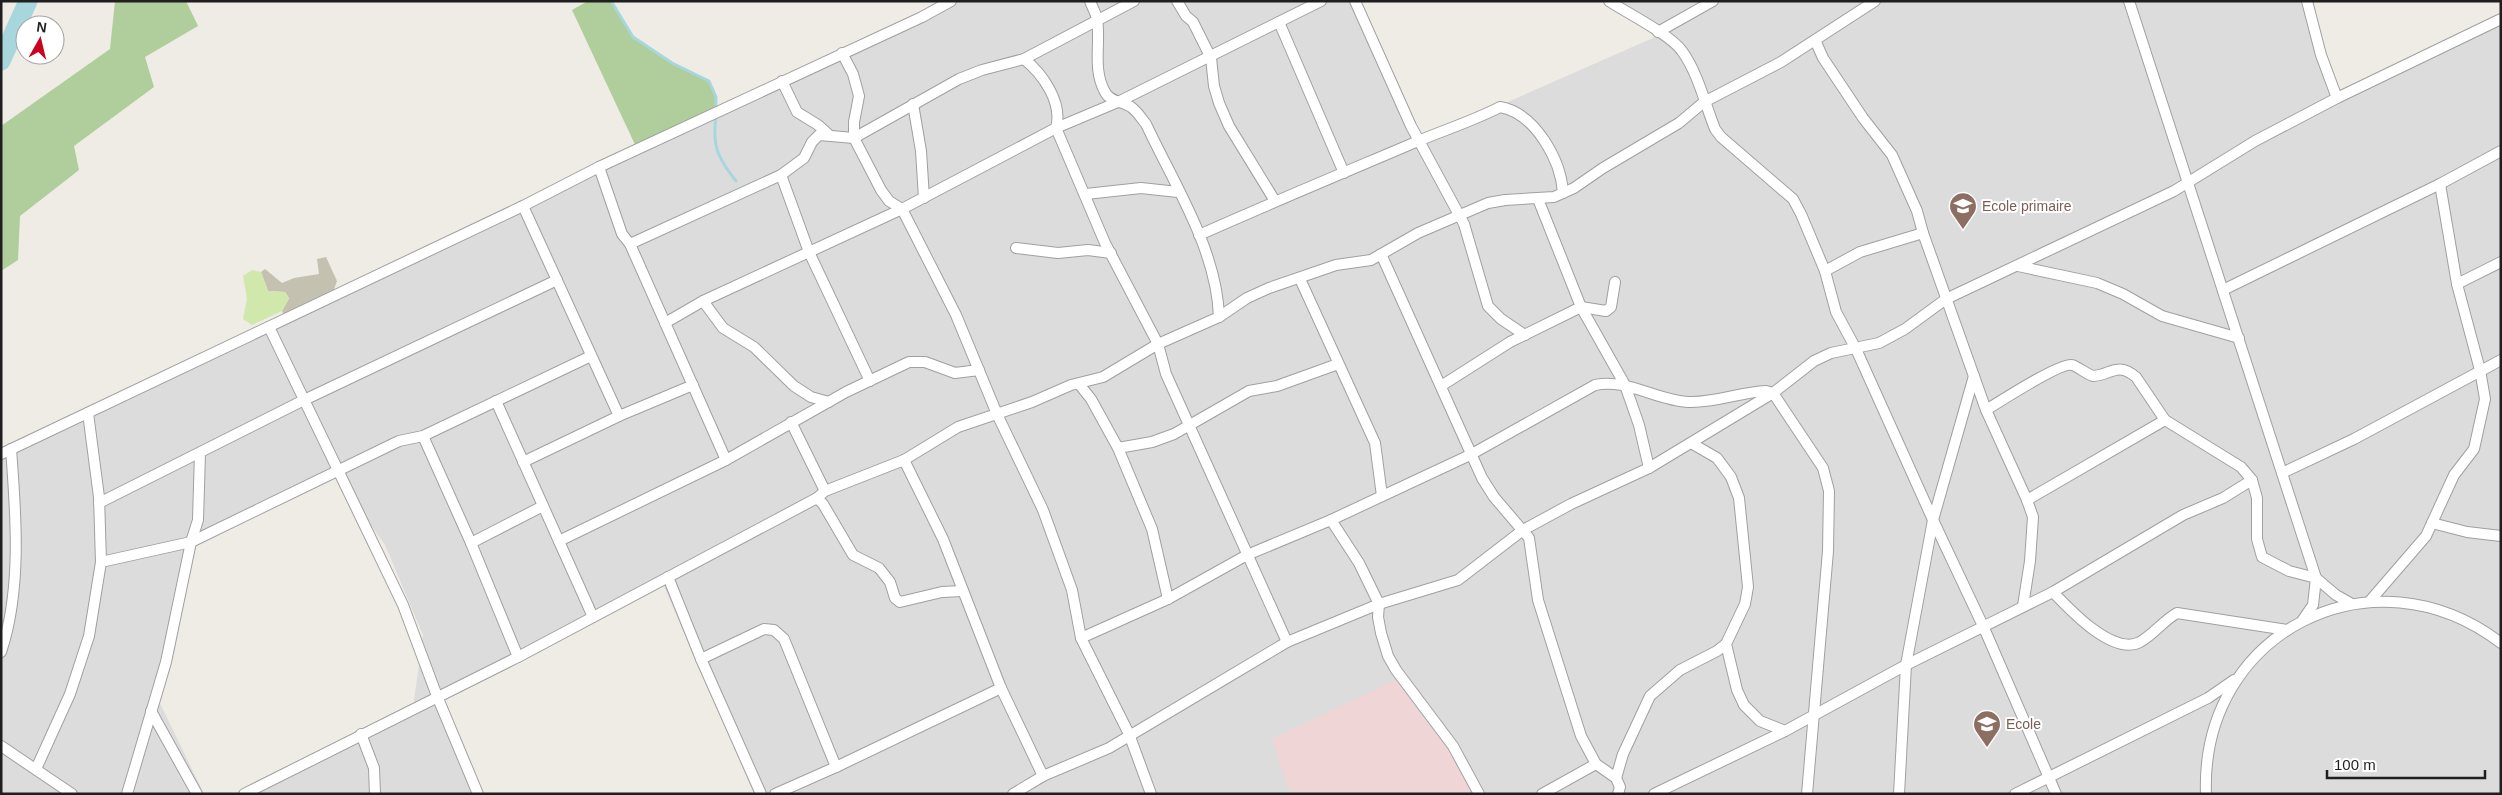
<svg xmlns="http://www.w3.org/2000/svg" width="2502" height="795" font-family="Arial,sans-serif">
<rect width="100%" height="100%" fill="#efebe5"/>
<!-- residential -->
<path fill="#dddcdc" d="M956,1H1355L1419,141L1662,34L1613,1H2301L2334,106L2501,20V794H754L662,582L436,696L481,794H243L413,708L423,635L385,545L337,477L191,546L157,697L204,794H1V458Z"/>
<!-- commercial -->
<path fill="#f0d5d7" d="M1399,678L1413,705L1444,743L1466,779L1471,794H1290L1272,739Z"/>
<!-- construction -->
<path fill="#c4c1b1" d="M326,257L337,281L330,300L286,321L282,311L289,298L285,292L268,291L261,272L265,269L282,283L294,278L319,274L317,259Z"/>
<!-- grass -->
<path fill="#d1e8ac" d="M252,270L261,272L268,291L285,292L289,299L282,311L252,325L243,319L247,299L243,276Z"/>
<!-- forest -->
<g fill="#b0ce9b">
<path d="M115,1H186L198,26L145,57L154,87L74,146L79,170L20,216L18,260L1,271V126L110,49Z"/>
<path d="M588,1H611L633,37L672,63L709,81L716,97V114L638,151L572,10Z"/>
</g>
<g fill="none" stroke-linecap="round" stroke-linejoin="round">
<!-- stream -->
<g stroke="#a7d7dc" stroke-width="3">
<path d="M611,1L633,37L672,63L709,81L716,97V109"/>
<path d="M716,115C712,146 717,157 736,181"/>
</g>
<!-- river -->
<path stroke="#a7d7dc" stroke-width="19" d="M1,61L28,1"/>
<!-- street casing -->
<g stroke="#a0a0a0" stroke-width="12">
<g id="street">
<path d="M1090,1C1092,7 1096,13 1097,19C1101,43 1092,69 1105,92C1110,102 1122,101 1131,107C1138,112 1141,118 1146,124C1174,184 1217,250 1219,317"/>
<path d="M1177,1L1186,16L1193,22L1211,58L1214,86L1219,103L1229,126L1275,201"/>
<path d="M1355,1L1411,126L1464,224L1488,306L1501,319L1525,335"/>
<path d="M1609,1C1627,13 1671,35 1682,51C1698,73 1705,104 1715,129L1721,137L1793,199L1801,214L1825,271L1836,312L1856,349L1933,520L1984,628L2056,794"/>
<path d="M2129,1L2316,578L2313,605L2302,621"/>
<path d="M2307,1L2321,55L2337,98"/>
<path d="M1279,22L1344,173"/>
<path d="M1658,32L1713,1"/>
<path d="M1815,40L1823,58L1863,118L1892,155L1917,211L1923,233L1986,410L2027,500L2033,517L2030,561L2023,606"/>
<path d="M842,53L853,74L859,96L854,122V138L881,190L889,201L902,209L956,315L997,414L1043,510L1072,590L1081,638L1129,734L1151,794"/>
<path d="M1024,59C1043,74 1063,103 1056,128L1105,243L1158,344L1166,374L1287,642"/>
<path d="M782,81L797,112L818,125L829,135"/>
<path d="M913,104L921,151L924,198"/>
<path d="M599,167L622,234L630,244L726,460"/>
<path d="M781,175L809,252L870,381"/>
<path d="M1086,194L1141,188L1178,192"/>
<path d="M1538,199L1581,307L1625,385L1639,425L1649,468"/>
<path d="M523,206L619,416"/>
<path d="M1199,235C1271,203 1343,173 1416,142C1444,130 1473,121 1500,107C1535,113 1561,160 1563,193"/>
<path d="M630,244L781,175L804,158L812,142L819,135L854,138L959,79L982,70L1024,59L1134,1"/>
<path d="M1016,248L1058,253L1088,250L1111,253"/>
<path d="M1381,254L1482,478L1494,497L1529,538L1538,600L1581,736L1596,764L1616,778L1620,787L1618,794"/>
<path d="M2018,266L2097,283L2123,294L2162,316L2239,338"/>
<path d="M1825,271L1860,252L1923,233"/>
<path d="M1300,279L1375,443L1382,496"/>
<path d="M2457,284L2501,262"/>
<path d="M2223,290L2440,184L2501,151"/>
<path d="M703,301L723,328L754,347L794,386L811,397L829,402"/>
<path d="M665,323L703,301L902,209L1056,128L1118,102L1321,1"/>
<path d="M269,327L403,605L437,696L478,794"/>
<path d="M1079,384L1091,399L1118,448L1152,529L1168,599"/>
<path d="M1441,386L1510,342L1581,307L1606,311L1611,307L1615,282"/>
<path d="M496,401L593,617"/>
<path d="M1986,410C1999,402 2061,362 2072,365C2079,367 2086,374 2093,376C2111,375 2117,361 2136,377L2165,420L2241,467L2252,480L2257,498V539L2262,557L2289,571L2316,578L2336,595L2352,604"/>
<path d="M791,422L825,491"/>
<path d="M423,436L471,543L518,657"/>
<path d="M1691,443L1717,458L1731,477L1739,498L1748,587L1745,604L1726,644L1737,690L1744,705L1760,721L1785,731"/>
<path d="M1118,448L1152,442L1174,434L1249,391L1277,386L1338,364"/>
<path d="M1,454L523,206L599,167L922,17L951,1"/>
<path d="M904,460L943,539L1001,688L1043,776"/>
<path d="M523,462L619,416L693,385"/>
<path d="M2282,473L2354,439L2501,360"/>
<path d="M817,498L823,504L853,555L879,568L890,582L895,598L900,602L942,592L962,591"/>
<path d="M2027,500L2165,420"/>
<path d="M99,503L302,401L557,280"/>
<path d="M1331,520L1359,563L1379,604L1378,617L1381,633L1388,656L1396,670L1453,746L1479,794"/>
<path d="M2432,523L2467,532L2501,536"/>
<path d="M559,541L726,460L846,392L909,362H925L955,373L979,370"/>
<path d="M471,543L543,506"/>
<path d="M101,562L191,542L399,441L423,436L591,356"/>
<path d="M668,577L701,659L761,794"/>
<path d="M2053,592C2070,610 2113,656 2140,642C2154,634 2163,621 2177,613L2287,630"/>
<path d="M2369,602L2426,536L2454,475L2474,449L2485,399L2480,370L2457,284L2440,184"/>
<path d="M1081,638L1168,599L1247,555L1331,520L1470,455L1595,385C1627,378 1657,401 1689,402C1716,403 1740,392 1766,391L1773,393L1823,468L1829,491L1828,551L1807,794"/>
<path d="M1,652C22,590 16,514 11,449"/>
<path d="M701,659L764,629L774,630L784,639L836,767"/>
<path d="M151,711L197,794"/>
<path d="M361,734L374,768L375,794"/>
<path d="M1,746L72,794"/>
<path d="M36,769L70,694L89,636L101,562L99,497L88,413"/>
<path d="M1616,778L1623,754L1650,696L1680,670L1717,651L1726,644"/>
<path d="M127,794L166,662L191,542L198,520L200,453"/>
<path d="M244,794L518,657L817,498L825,491L904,460L958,427L1032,402L1071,385L1103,377L1158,344L1219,317L1247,298L1269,288L1336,265L1371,260L1418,233L1488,203L1505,200L1554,197L1574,188L1603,168L1679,123L1704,102L1781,62L1875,1"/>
<path d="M775,794L836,767L1001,688"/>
<path d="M1013,794L1043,776L1109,748L1287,642L1379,604L1458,580L1523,530L1571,504L1649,468L1773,393L1814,361L1831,353L1879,343L1905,329L1946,299L2174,191L2255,141L2337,98L2501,19"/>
<path d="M1542,794L1596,764"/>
<path d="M1654,794L1785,731L1906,665L2053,592L2183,515L2223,498L2252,480"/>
<path d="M1899,794L1906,665L1933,520L1974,376"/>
<path d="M2015,794L2208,698L2234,680"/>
<path d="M2206,794C2200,632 2373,545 2501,643"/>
</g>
</g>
<!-- street -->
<use href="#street" stroke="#fff" stroke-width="10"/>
</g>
<!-- icons -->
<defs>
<g id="school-pin" transform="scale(1.4375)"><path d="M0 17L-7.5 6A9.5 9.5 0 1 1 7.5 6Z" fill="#8d6e63" stroke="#fff"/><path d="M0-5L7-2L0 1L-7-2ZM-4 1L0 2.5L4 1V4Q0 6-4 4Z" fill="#fff"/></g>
</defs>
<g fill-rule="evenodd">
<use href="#school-pin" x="1963" y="206"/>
<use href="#school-pin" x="1987" y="724"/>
</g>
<g text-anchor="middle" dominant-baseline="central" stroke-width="4" stroke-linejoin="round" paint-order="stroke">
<!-- education labels -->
<g font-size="14" fill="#785e54" stroke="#fff" text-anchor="start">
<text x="1982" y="206">Ecole primaire</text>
<text x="2006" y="724">Ecole</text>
</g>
</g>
<!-- border -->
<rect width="2502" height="795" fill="none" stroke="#1f1f1f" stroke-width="5"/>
<!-- north arrow -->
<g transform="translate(40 40) rotate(8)"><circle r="24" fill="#ffffff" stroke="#a5a5a5"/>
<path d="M0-4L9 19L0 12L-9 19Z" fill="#c8051e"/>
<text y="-8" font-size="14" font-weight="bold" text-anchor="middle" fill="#1f1f1f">N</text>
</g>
<!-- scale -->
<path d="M2327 770v8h158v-8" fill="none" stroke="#1f1f1f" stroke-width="2.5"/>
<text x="2334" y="770" font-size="15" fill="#1f1f1f" stroke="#ffffff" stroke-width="4" paint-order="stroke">100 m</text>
</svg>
